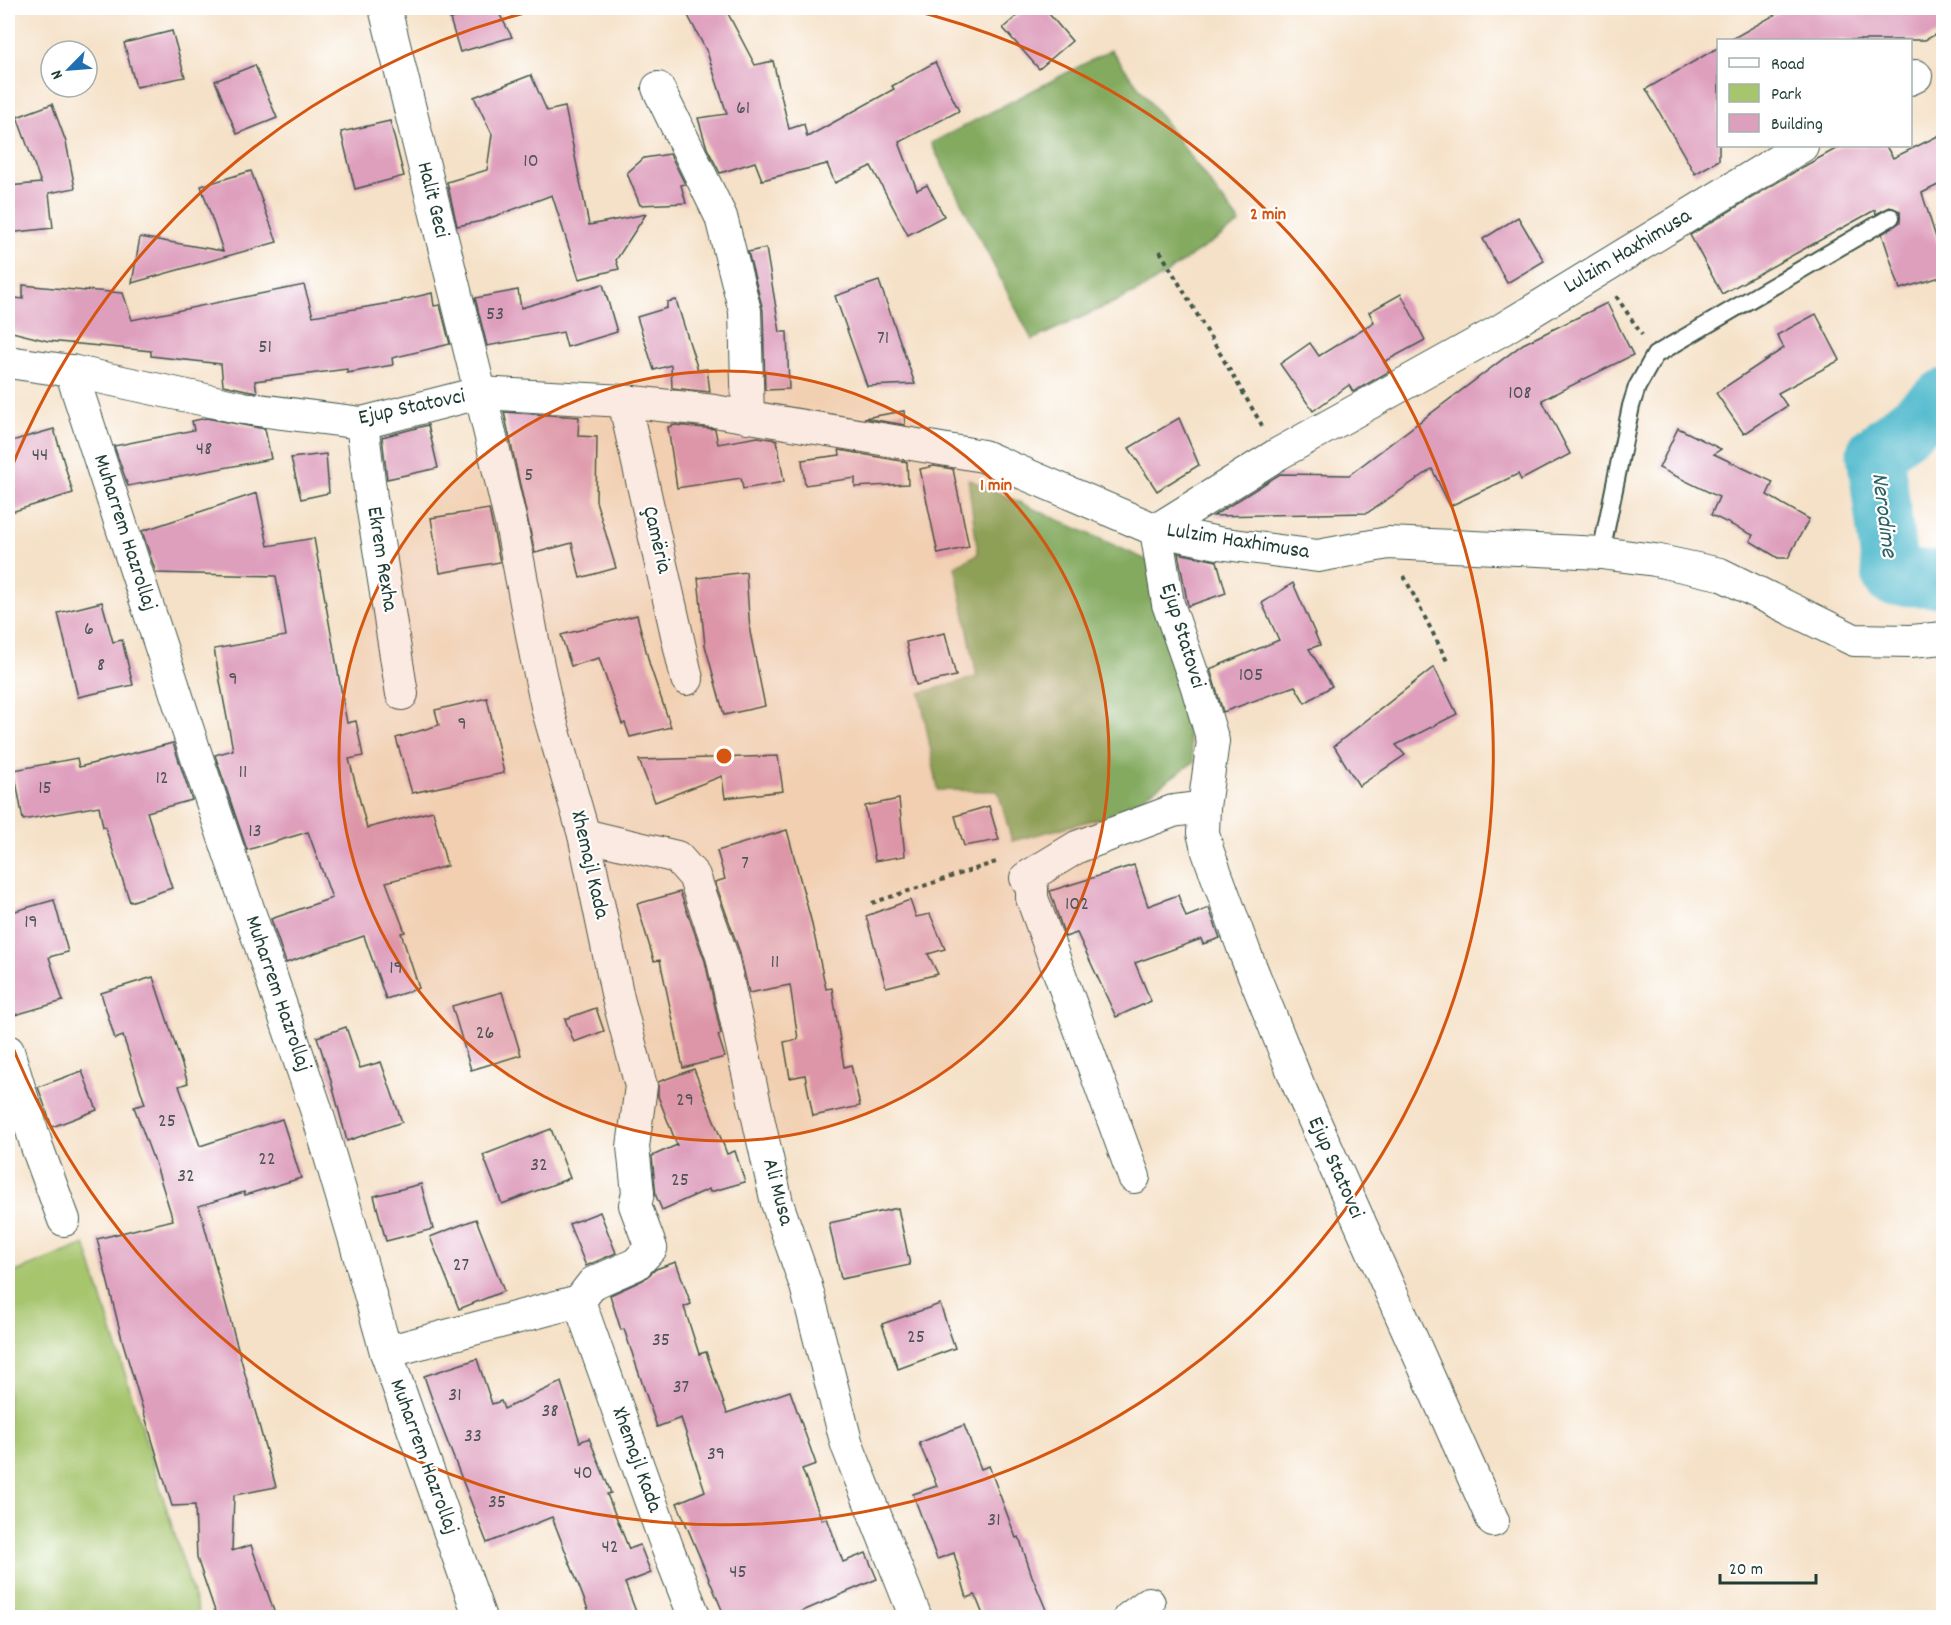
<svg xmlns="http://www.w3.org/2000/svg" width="1951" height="1625" font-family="Dekko,sans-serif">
<rect width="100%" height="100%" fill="#fff"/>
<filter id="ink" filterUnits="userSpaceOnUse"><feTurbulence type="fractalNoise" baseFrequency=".0167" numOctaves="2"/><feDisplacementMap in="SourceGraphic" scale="12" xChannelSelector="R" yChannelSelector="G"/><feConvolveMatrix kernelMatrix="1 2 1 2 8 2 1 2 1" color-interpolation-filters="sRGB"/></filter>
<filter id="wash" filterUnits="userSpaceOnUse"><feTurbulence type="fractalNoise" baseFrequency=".008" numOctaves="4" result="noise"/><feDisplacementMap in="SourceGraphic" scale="24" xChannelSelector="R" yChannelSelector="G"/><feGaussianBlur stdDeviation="1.35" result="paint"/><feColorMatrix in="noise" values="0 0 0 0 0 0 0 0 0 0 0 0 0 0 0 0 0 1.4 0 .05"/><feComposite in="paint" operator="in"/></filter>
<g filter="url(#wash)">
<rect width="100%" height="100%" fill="#f5e1c7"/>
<!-- green -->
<path fill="#a6c56d" stroke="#628150" stroke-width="1.5" d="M85,1244L200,1617H8V1275Z"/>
<!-- forest -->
<g fill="#84aa60" stroke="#52744a" stroke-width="1.5">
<path d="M1111,50L1240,223L1143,289L1032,340L931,143Z"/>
<path d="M968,479L1149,561L1194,762L1120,813L1012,841L998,791L938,790L920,693L977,677L955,566L978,554Z"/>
</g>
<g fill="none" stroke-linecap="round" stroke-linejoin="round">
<!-- river -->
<path stroke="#4fb9cc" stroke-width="57" d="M1944,397L1875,453L1891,577L1944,579"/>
</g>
<g id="blocks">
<!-- building -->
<g fill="#de9fbd">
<path d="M455,8H496L512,37L460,52L450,19L459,17Z"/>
<path d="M684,8H725L755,65L773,61L789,129L804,124L807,137L894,89L892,86L935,62L959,111L899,142L917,190L927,185L944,216L908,235L871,166L835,183L827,164L762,180L755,162L720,173L707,148L698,118L727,114L707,52Z"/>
<path d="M1026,8H1044L1072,41L1039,69L1003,28Z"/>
<path d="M1787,8H1944V30L1925,40H1730Z"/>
<path d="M172,31L185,77L136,87L124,43Z"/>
<path d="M1719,47V160L1695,174L1646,89Z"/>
<path d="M255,65L277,118L237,134L215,81Z"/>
<path d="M531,75L547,111L565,107L589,225L646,214L616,260L619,269L579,279L552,195L482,221L457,226L447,182L487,170L492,134L474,97Z"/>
<path d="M52,104L66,142L75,188L49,193L53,228L8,233V186L41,183L17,117Z"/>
<path d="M390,121L404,176L355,189L341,132Z"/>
<path d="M1944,133V182L1922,193L1944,263V276L1900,289L1882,234L1900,222V211L1890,207L1876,214L1875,210L1722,294L1690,235L1801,168L1841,146H1886L1893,158Z"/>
<path d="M670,154L685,184L681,185L686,203L640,205L627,173L644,158Z"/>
<path d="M251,171L277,242L132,283L140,237L223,251L201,186Z"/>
<path d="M1518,217L1544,261L1507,283L1483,239Z"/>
<path d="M766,248L780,332H787L789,389L765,390L763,310L748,252Z"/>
<path d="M879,281L915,384L867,386L835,296Z"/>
<path d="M603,284L617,332L567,347L563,332L487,346L475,298L518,290L521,308Z"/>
<path d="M23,285L85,291V290L123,293L132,320L304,285L313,316L402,301V300L432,293L434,306L440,305L450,344L392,358L393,365L347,373V369L255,381L257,392L246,390L223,385L221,364L151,356V351L48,341L8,331V297L23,299Z"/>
<path d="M1401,294L1425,340L1384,362L1390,371L1353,392L1349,385L1313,411L1280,364L1310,343L1319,356L1374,322L1369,312Z"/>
<path d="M676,300L698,370L707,369L710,392L672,388L671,365L654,370L637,317L667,308V302Z"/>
<path d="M1607,303L1633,355L1542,400L1570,454L1521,480L1518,474L1450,506L1432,469L1367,513L1213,516L1280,474L1349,475L1523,344Z"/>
<path d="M1816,314L1840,360L1778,393L1787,406L1744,434L1716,393L1784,348L1777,335Z"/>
<path d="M904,411L905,425L864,418Z"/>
<path d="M504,412L579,417L578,436L597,437L596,501L616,568L580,578L572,543L535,553Z"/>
<path d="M206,418L265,429L271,459L128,486L114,446L194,430L192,421Z"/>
<path d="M1179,418L1199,465L1157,491L1129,448Z"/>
<path d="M428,425L438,468L387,479L382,437Z"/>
<path d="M675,425L715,429L718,444L758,437L777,440L784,482L743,489L741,478L677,488L668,427Z"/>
<path d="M1678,428L1721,449L1714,454L1773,482L1767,495L1809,519L1788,558H1778L1750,541L1753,535L1711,515L1719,497L1659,468Z"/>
<path d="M54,429L73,493L8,513V442Z"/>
<path d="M839,450L907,462L908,484L855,487V478L805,485L802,460L840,455Z"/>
<path d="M326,454L329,493L301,499L291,458Z"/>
<path d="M934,466L953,469L969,547L938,554L920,469Z"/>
<path d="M257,493L268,546L314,538L347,723L356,721L363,756L349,759L367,828L433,811L447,866L386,882L405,932L401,933L419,988L386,999L364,936L286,963L271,919L332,898L308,832L247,850L215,755L233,750L214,649L286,636L276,576L156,573L142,531Z"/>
<path d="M489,509L500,562L440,573L431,518Z"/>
<path d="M1178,553L1217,561L1226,593L1188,606Z"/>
<path d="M746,572L750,632L765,706L724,715L705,645L698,578Z"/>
<path d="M1293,583L1320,645L1309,649L1332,686L1305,703L1295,686L1223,712L1210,669L1279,640L1262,603Z"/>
<path d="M102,602L113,642L122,640L133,685L78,697L58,613Z"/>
<path d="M637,615L650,666L671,727L630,737L625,723L622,724L599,658L571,666L561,635Z"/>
<path d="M945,633L956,676L916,685L906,642Z"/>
<path d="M1434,667L1457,714L1396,745L1405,755L1359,786L1334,746Z"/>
<path d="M487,698L504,773L412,793L396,738L439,725L435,710Z"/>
<path d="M173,743L192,800L147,812L172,888L130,902L105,827H103L99,806L23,820L14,770L77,758L79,767Z"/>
<path d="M778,756L783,791L725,798L722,776L655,802L639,760Z"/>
<path d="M899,799L905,856L875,861L865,806Z"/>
<path d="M989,806L999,840L964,846L955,816Z"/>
<path d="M787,830L811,920L826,989L832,988L844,1067L851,1065L860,1106L813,1116L805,1075L790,1078L784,1042L798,1039L790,985L749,993L739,950L715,882L725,879L717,851Z"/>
<path d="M1134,865L1148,906L1178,895L1186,917L1209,908L1220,938L1203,944L1201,939L1135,963L1151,1001L1116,1017L1077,933L1065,937L1050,891Z"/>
<path d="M680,892L705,961L721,1034L718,1035L725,1057L683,1068L660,960L654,961L637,904Z"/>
<path d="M54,900L68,952L49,957L63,1001L8,1017V913Z"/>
<path d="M910,900L916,917L930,914L945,949L928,954L938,974L886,987L866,916Z"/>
<path d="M153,977L188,1083L179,1086L200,1146L282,1119L301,1178L245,1195L244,1192L199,1206L276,1487L234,1495L232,1551L251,1545L276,1617H217L197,1558L195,1505L172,1506L123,1343L97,1239L173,1220L153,1156H152L134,1107L145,1104L123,1036L115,1039L101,993Z"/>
<path d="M502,992L521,1055L471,1070L452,1006Z"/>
<path d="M596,1008L604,1031L574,1042L565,1019Z"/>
<path d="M346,1027L360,1068L381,1062L402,1122L347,1141L330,1077L317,1037Z"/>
<path d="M694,1069L727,1154L735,1151L745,1182L710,1192L709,1189L662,1210L656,1196L652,1156L677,1145L658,1096V1082Z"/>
<path d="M82,1071L97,1110L52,1127L38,1087Z"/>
<path d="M551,1129L570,1178L502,1204L483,1155Z"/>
<path d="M421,1184L433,1229L386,1241L374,1196Z"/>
<path d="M898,1208L910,1265L841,1279L829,1223Z"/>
<path d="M600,1212L616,1253L586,1266L569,1224Z"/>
<path d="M476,1219L504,1291L459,1309L430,1237Z"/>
<path d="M676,1262L691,1304L684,1307L699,1354L706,1352L727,1413L790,1391L816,1464L802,1469L822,1520L827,1518L843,1562L866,1553L877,1579L789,1617H725L677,1503L705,1491L681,1418L657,1427L624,1329L621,1330L610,1295L643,1280L656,1269Z"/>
<path d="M940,1304L955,1348L898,1369L882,1324Z"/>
<path d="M477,1359L492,1404L501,1401L504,1409L561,1382L580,1442L589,1438L611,1493L607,1494L629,1549L640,1545L651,1573L625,1583L638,1617H591L552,1517L487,1543L442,1428L424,1376Z"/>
<path d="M964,1425L981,1469L989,1466L1016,1538L1019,1537L1032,1576L1049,1617H984L975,1595L967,1598L954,1553L937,1559L913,1494L937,1486L919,1443Z"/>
</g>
</g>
</g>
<g filter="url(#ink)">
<use href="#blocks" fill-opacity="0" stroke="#3f564a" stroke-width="1.5"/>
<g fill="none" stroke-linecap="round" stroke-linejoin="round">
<!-- service casing -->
<g stroke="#3f564a" stroke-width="20">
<path id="service" d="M1601,553L1631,406L1637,387L1655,355L1891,217"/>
</g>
<!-- minor casing -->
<g stroke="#3f564a" stroke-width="34">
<g id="minor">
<path d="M385,8L484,408L511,523L536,656L548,711L584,835L618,998L641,1086L633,1147L638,1193L635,1205L651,1248L636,1264L593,1283L579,1301"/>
<path d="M1910,79L1916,76"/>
<path d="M658,88L721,217L745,311L748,417"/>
<path d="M8,362L71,371L243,408L362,423L479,393L624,401L714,411L983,456L1156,530L1218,543L1318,556L1388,543L1601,553L1655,560L1720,574L1854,640L1911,641L1944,638"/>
<path d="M71,371L196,755L316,1109L356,1244L386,1352L480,1618"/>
<path d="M624,401L687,679"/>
<path d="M362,423L371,498L402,694"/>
<path d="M1156,530L1168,604L1196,684L1213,741L1204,807L1203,833L1208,852L1245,953L1298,1084L1493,1521"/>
<path d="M1156,530L1278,454L1501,330L1802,146"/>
<path d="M584,835L677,857L694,876L722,956L777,1203L806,1286L847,1445L916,1618"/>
<path d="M8,1051L37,1147L64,1220"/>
<path d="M1134,1177L1032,898V888L1026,878L1077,847L1173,811L1204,807"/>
<path d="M386,1352L579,1301L667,1547L695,1618"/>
<path d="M1129,1618L1149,1603"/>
</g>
</g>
<!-- path -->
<g stroke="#3f564a" stroke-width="4" stroke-dasharray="4.5 4.5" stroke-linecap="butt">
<path d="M1160,251L1263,427"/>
<path d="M1616,296L1642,335"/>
<path d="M1404,576L1448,663"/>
<path d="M872,903L999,861"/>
</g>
<!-- service -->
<use href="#service" stroke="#fff" stroke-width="16"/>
<!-- minor -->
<use href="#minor" stroke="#fff" stroke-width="32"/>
</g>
</g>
<!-- distance rings -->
<circle cx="724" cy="756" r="385" fill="#d45610" fill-opacity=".12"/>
<g fill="none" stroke="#d45610" stroke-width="3">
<circle cx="724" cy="756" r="385"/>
<path d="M9 474A769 769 0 0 1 544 8M904 8A769 769 0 1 1 9 1038"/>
</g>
<g text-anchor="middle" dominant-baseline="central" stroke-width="4.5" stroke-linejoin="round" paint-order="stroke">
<!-- number labels -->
<g font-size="20" fill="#4f5656">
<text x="743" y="109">61</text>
<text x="531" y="162">10</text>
<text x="495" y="315">53</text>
<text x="883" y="339">71</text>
<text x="265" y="348">51</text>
<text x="1520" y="394">108</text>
<text x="204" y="450">48</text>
<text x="40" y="456">44</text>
<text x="529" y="476">5</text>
<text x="89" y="630">6</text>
<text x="101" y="666">8</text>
<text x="1251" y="676">105</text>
<text x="233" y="680">9</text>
<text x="462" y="725">9</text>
<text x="243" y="773">11</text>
<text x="162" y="779">12</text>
<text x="45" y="789">15</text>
<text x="255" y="832">13</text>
<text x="745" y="864">7</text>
<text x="1077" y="905">102</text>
<text x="31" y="923">19</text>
<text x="775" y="963">11</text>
<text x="396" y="969">19</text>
<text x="485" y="1034">26</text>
<text x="685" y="1101">29</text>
<text x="167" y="1122">25</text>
<text x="267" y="1160">22</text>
<text x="539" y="1166">32</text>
<text x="186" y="1177">32</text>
<text x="680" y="1181">25</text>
<text x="461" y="1266">27</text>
<text x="916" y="1338">25</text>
<text x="661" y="1341">35</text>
<text x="681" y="1388">37</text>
<text x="455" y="1396">31</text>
<text x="550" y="1412">38</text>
<text x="473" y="1437">33</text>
<text x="716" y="1455">39</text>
<text x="583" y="1474">40</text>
<text x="497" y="1503">35</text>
<text x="994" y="1521">31</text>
<text x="610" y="1548">42</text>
<text x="738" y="1573">45</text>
</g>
<!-- street labels -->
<g font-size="22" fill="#1f3d34" stroke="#fff">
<text transform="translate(432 200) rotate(76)">Halit Geci</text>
<text transform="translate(1628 252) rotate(-31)">Lulzim Haxhimusa</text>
<text transform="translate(412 408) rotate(-12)">Ejup Statovci</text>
<text transform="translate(124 533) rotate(72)">Muharrem Hazrollaj</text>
<text transform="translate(656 540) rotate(77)">Çamëria</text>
<text transform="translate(1238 542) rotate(9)">Lulzim Haxhimusa</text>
<text transform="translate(381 559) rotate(81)">Ekrem Rexha</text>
<text transform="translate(1182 636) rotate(73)">Ejup Statovci</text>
<text transform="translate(589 865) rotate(77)">Xhemajl Kada</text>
<text transform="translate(277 994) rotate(71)">Muharrem Hazrollaj</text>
<text transform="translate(1335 1168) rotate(66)">Ejup Statovci</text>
<text transform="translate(777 1192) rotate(75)">Ali Musa</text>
<text transform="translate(423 1457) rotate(70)">Muharrem Hazrollaj</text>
<text transform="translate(636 1460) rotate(70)">Xhemajl Kada</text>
</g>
<!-- water labels -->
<g font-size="24" font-style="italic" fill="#2d6262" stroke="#fff">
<text transform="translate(1883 515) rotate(83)">Nerodime</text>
</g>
</g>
<circle cx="724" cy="756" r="9" fill="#d45610" stroke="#fff" stroke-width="3"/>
<g font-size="18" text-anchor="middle" font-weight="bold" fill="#d45610" stroke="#fff" stroke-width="4.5" stroke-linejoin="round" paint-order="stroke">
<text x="1268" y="219">2 min</text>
<text x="996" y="490">1 min</text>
</g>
<!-- margin -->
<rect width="1951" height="1625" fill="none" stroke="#fff" stroke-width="30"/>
<!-- legend -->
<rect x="1717" y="39" width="195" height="108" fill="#ffffff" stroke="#a5b1ae" stroke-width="1.5"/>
<rect x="1729" y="58" width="30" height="9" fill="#ffffff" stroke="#a5b1ae" stroke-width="1.5"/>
<text x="1771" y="69" font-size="18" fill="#1f3d34">Road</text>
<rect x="1729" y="84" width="30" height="18" fill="#a6c56d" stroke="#a5b1ae" stroke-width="1.5"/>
<text x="1771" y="99" font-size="18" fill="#1f3d34">Park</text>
<rect x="1729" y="114" width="30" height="18" fill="#de9fbd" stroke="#a5b1ae" stroke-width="1.5"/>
<text x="1771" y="129" font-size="18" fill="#1f3d34">Building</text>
<!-- north arrow -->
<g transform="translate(69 69) rotate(245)"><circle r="28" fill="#ffffff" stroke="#a5b1ae" stroke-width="1.5"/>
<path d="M0-4.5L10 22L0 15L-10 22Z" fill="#1f6fb2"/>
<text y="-9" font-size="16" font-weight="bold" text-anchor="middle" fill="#1f3d34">N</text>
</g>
<!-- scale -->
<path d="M1720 1574v9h96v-9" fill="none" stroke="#1f3d34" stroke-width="3"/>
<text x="1729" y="1574" font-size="18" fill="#1f3d34" stroke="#ffffff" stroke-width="4.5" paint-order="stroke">20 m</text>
</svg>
